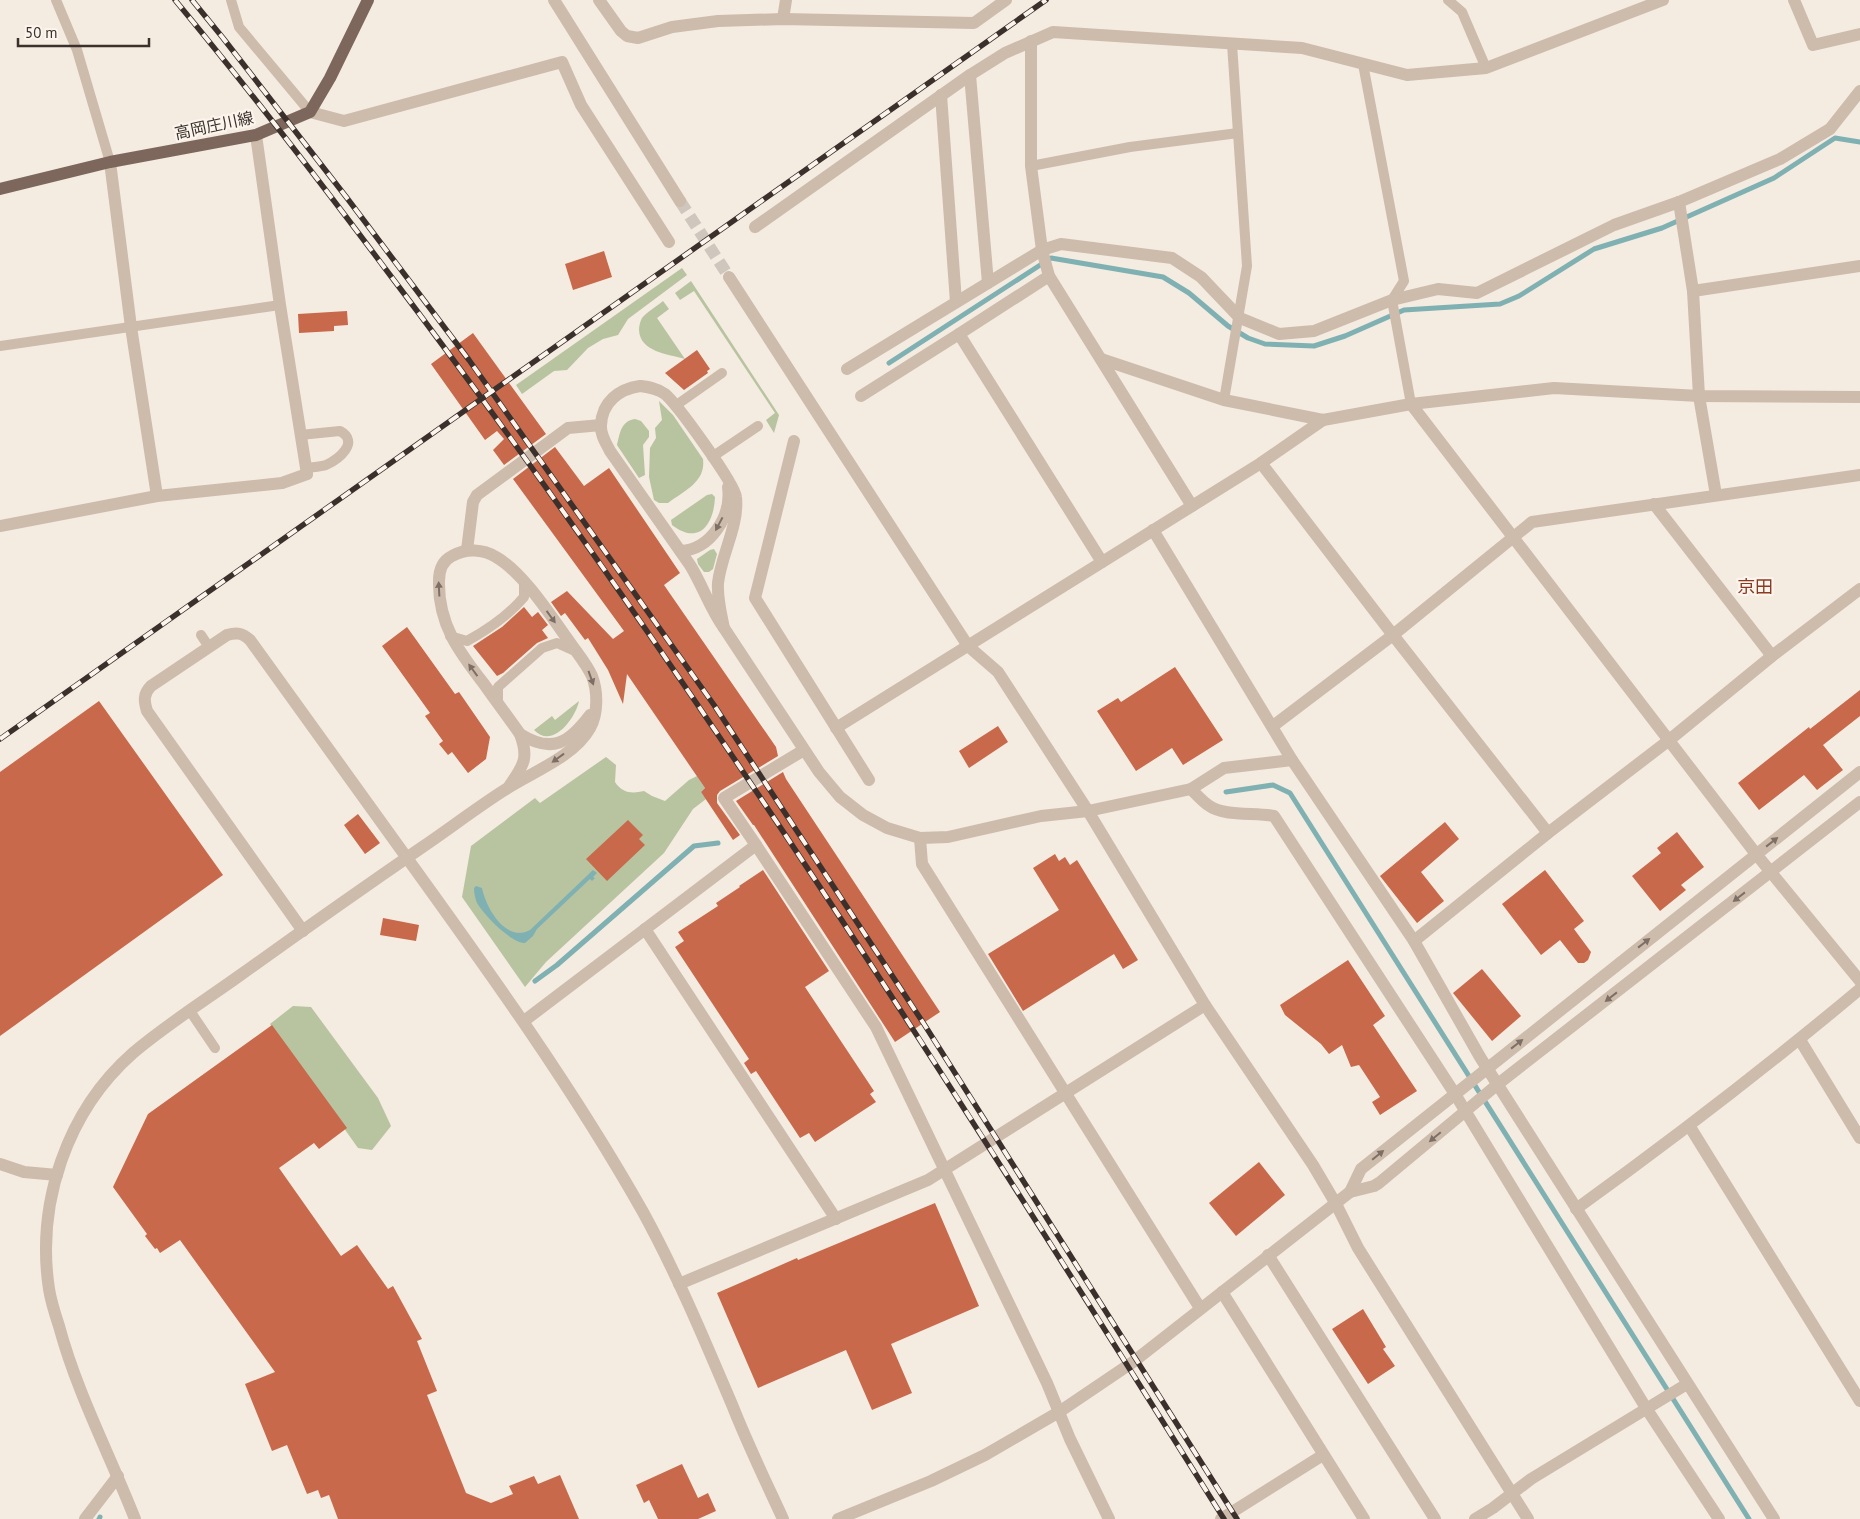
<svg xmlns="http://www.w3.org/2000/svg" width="1860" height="1519" font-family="'PT Sans','Noto Sans JP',sans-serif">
<rect width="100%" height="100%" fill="#f4ebe1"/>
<!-- green -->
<g fill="#b8c4a0">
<path d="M682,268L687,275L628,319L618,335L603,339L588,348L567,370L554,371L522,394L516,385Z"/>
<path d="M691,281L779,415L774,433L766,420L775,413L694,291L680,300L675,293Z"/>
<path d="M663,301L669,309L657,318L685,359C668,354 640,352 639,330C639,326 640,322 642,318C647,312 657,306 663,301Z"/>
<path d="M659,401L673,415L703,459C706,482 684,491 668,503H659L654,500L649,477L650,448L656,438L655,428L662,420Z"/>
<path d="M635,419L641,421L649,431V437L643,445L645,475L639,478L617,445C620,433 621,421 635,419Z"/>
<path d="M712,494L715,497C714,524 699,546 672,525L671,520L707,495Z"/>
<path d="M714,549L717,554L713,569L709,572H704L698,564L697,559L710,550Z"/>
<path d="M579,701C576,717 553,750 534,730L552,716L555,720Z"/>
<path d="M606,757L616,765L615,782C622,793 632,794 644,791L652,796L665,801L689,780L697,776L705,788L701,792L706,799L693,809L664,853L546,962L525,987L462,897L471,846L535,798L540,803Z"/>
<path d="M293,1006L311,1007L378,1098L391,1126L372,1150L358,1148L270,1024Z"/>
</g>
<!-- water -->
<path fill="#7fb0b2" d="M593,870L597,873L593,877L595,878L592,881L590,879L537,929L533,936L525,943C511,943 484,915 477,903C475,898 474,893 474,888L476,886L482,888C486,908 506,943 530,930Z"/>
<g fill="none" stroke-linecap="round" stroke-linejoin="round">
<!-- stream -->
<g stroke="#7fb0b2" stroke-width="5">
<path d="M889,363L1051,258L1163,277L1189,293L1228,326L1248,338L1265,344L1314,346L1345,336L1404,310L1500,304L1519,296L1594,249L1662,228L1774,178L1835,138L1860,142"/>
<path d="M1226,792L1273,785L1290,793L1749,1519"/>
<path d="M535,981L557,965L694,846L718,843"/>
<path d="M99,1519L100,1517"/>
</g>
</g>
<!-- building -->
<g fill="#c8694b">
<path d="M604,251L612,277L573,290L565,264Z"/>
<path d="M347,311L348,325L334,326V331L299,333L298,314Z"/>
<path d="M473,333L546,434L504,465L493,450L504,439L497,431L485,440L431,364Z"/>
<path d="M697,350L710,369L707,371L708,373L684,390L665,373Z"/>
<path d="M555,447L584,486L609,468L680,573L664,585L776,747L778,756L720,791L717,795V803L740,835L733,840L701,792L705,788L627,674L623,704L608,670L588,638L585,640L565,613L561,616L551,602L567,591L613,639L624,631L513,479Z"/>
<path d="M524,607L532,617L538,612L548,625L542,630L548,638L537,643L503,673L497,676L473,646L502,627Z"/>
<path d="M407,627L455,694L459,692L490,737L486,759L468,773L452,752L448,755L439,744L443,741L425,716L430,713L382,646Z"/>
<path d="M1175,667L1223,740L1183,765L1172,748L1136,771L1097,711L1118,698L1121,702Z"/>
<path d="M1860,690V716L1823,745L1843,770L1817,790L1804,775L1759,810L1738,783L1809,727L1810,729Z"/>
<path d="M99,701L223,875L0,1036V772Z"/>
<path d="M998,726L1008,742L969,768L959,751Z"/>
<path d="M783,772L786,779L940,1012L895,1042L754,825H753L736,801Z"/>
<path d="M358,814L380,843L365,854L344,825Z"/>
<path d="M628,820L643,835L639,839L645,845L607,881L586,859Z"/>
<path d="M1445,822L1459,839L1421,872L1444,901L1417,923L1380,876Z"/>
<path d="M1677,832L1704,867L1681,885L1686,890L1660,911L1632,876L1661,853L1657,848Z"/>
<path d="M1055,854L1059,861L1065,857L1070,865L1077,860L1138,960L1123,969L1114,954L1023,1011L988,954L1059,910L1033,868Z"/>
<path d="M763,870L829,971L805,987L874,1091L870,1094L876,1102L815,1142L809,1133L800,1138L756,1071L751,1074L744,1063L749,1059L675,947L684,941L678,932L718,906L716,903L740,887L739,886Z"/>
<path d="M1545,870L1584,921L1574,929L1591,952L1588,960L1584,963H1578L1560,940L1541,955L1502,904Z"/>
<path d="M383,918L419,925L416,941L380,935Z"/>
<path d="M1348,960L1385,1016L1373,1025L1417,1091L1380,1115L1372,1102L1380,1097L1359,1065L1351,1067L1342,1045L1329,1054L1321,1044L1285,1015L1280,1005Z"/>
<path d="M1482,969L1521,1016L1492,1041L1453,993Z"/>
<path d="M272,1025L347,1128L319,1149L314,1143L279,1168L341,1256L357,1245L388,1289L393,1286L422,1339L417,1341L437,1391L427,1395L466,1493L491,1503L513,1494L509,1486L534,1476L538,1484L560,1475L579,1519H338L329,1495L321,1498L318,1490L307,1494L287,1445L272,1451L245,1384L275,1372L180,1240L160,1253L157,1248L155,1249L145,1236L147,1234L113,1187L148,1114Z"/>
<path d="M1259,1162L1285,1195L1236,1236L1209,1203Z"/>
<path d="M935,1203L979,1306L891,1344L912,1393L872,1410L846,1350L758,1388L717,1293L797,1258L798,1260Z"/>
<path d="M1363,1309L1386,1347L1383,1349L1395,1366L1368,1384L1332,1329Z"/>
<path d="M682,1464L698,1498L708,1493L716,1511L698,1519H658L649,1500L644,1503L636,1485Z"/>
</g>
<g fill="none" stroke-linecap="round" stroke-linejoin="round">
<!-- tertiary-tunnel -->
<path stroke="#cfc6bd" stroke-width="12" stroke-dasharray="12 6" stroke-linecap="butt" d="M680,201L729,277"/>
<!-- service -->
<g stroke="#cdbbac" stroke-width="10">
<path d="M56,0L77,50L110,162"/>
<path d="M231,0L239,27L310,112"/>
<path d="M1448,0L1462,12L1486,68"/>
<path d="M1363,64L1404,281L1392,300L1411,404"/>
<path d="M1031,166L1130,147L1238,133"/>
<path d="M0,346L280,305"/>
<path d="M1224,400L1247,266L1232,44"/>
<path d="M675,406L722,373"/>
<path d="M300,435L340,431C360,442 339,459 326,465C320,467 312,467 306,468"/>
<path d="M712,457L758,426"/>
<path d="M201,635L209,647"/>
<path d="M450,636L467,641C489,629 508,616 524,597V582"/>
<path d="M498,703V687L542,648L557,643L577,652"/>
<path d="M190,1011L215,1048"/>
</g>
<!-- minor -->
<g stroke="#cdbbac" stroke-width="12">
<path d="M599,0L621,31L627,36L638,38L672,27L718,21L783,19L974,23L1006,0"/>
<path d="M1794,0L1813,45L1860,34"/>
<path d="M783,19L786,0"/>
<path d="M1031,41V166L1042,250L1049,276L1192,506"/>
<path d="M970,75L988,283"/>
<path d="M941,95L956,302"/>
<path d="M310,112L344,121L562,62L581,105L669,242"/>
<path d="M110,162L131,327L157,496"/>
<path d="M1679,202L1693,291L1699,396L1716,495"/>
<path d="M755,227L970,75L1005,53L1053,32L1302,48L1407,75L1486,68L1663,0"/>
<path d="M1049,276L959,334L1102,562"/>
<path d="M1693,291L1860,266"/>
<path d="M1101,359L1224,400L1323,420L1411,404L1554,388L1699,396L1860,397"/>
<path d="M847,369L1042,250L1061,244L1172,258L1201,277L1240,318L1279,334L1314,331L1392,300L1438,289L1477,293L1614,225L1679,202L1780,159L1830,129L1860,91"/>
<path d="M861,396L959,334"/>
<path d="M1411,404L1756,854L1860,981"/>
<path d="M794,441L755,598L869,780"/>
<path d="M1261,463L1393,635L1548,833"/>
<path d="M1654,504L1772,656"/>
<path d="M0,526L157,496L282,483L307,474L280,305L256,135"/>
<path d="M1153,530L1292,760L1414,941L1480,1057L1774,1519"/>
<path d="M1273,726L1393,635L1532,522L1860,475"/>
<path d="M836,728L1261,463L1323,420"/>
<path d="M1292,760L1224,768L1191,789C1196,794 1202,801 1208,805C1224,817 1254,812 1274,816L1455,1094L1646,1408L1719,1519"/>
<path d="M920,838L922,864L1200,1308"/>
<path d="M756,845L724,798L804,750"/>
<path d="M645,929L836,1219"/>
<path d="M303,931L147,711C144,701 143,694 151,686L227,635C237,632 242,633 250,640L407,858"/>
<path d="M1414,941L1548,833L1668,741L1772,656L1860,589"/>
<path d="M524,1021L756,845L876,1027L1047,1383L1070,1439L1109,1519"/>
<path d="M1800,1040L1860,1138"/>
<path d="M1690,1127L1860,1401"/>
<path d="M1576,1209C1673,1139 1768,1066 1860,989"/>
<path d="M1268,1255L1435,1519"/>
<path d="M679,1284L928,1180L1205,1005"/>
<path d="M1222,1292L1364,1519"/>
<path d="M85,1519L118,1476"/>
<path d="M1221,1519L1323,1455"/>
<path d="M1475,1519L1493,1508L1531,1479L1687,1384"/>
</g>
<!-- tertiary -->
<g stroke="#cdbbac" stroke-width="12">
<path d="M554,0L680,201"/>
<path d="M729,277L968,646L998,672L1088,811L1205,1005L1313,1165L1336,1204L1358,1248L1528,1519"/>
<path d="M640,386C648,387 657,388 665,394C677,404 735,484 736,497C739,526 721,555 718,583C717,598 721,614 724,628C710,609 703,586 690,565L610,451C606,443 600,434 601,425C602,402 619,389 640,386Z"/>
<path d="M467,550L473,502L477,495L568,428L601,425"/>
<path d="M681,551C711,549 732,516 728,487"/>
<path d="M724,628L819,772L840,797L863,815L887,828L920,838L948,837L1041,816L1088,811L1191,789"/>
<path d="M520,734C552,754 569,743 590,715"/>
<path d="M407,858C490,973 573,1088 643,1212C677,1274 705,1341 733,1407C748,1445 766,1482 783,1519"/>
<path d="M0,1164L24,1172L57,1175"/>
<path d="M1350,1192L1361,1169L1860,772"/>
<path d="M135,1519C110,1455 77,1393 59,1326C55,1314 51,1302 49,1289C36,1203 67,1111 133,1053C166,1025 204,1001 239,976C299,933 360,890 421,848C449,829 475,809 503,791C530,773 574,757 590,728C598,714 598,692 592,676C587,665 578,654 571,644C552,618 524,573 496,557C483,549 466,548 452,556C442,561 439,570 439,581C438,624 459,652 484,684C496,701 508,717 520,734C530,760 522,767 508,788"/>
<path d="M838,1519L931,1481L985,1455L1059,1412L1133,1362L1350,1192L1374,1186L1379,1183L1498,1084L1860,802"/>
</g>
<!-- primary -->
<path stroke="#7d675c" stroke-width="12" d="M0,189L110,162L256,135L310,112L330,78L368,0"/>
<!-- rail casing -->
<g stroke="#3b302b" stroke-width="5.5">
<g id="rail">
<path d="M175,0C248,88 318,179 387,271C689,670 958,1095 1224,1519"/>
<path d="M192,0L223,38L347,198L469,360L714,705L924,1024L1237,1519"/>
<path d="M0,739L1046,0"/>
</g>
</g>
<!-- rail -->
<use href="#rail" stroke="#fbf5ee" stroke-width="4" stroke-dasharray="11" stroke-linecap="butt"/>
</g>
<!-- one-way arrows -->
<defs><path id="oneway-solid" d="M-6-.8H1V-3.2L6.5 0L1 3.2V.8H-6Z" transform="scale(1.25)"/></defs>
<g fill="#7d6f65">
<use href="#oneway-solid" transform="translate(719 524) rotate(118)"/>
<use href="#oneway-solid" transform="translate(439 589) rotate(-93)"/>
<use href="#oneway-solid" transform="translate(551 617) rotate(54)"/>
<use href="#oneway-solid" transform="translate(473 670) rotate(-126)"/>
<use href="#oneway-solid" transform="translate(591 678) rotate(70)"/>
<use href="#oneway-solid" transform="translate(558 758) rotate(144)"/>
<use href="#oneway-solid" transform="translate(1772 842) rotate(-38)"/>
<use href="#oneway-solid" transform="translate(1739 897) rotate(142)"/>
<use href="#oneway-solid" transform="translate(1644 943) rotate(-38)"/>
<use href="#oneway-solid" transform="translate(1611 997) rotate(142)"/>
<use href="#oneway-solid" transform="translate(1517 1044) rotate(-38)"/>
<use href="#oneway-solid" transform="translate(1435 1137) rotate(140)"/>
<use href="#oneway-solid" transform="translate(1378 1155) rotate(-39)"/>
</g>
<g text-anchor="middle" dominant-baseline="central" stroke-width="4.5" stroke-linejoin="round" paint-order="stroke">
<!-- street labels -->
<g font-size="16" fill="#3b302b" stroke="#fbf5ee">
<text transform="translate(214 125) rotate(-12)">高岡庄川線</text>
</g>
<!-- neighbourhood labels -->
<g font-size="18" fill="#8c3b22" stroke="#fbf5ee">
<text x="1755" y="586">京田</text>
</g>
</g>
<!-- scale -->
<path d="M18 38v8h131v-8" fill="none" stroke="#3b302b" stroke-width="2.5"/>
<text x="25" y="38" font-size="15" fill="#3b302b" stroke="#fbf5ee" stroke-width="4" paint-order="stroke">50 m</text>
</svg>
